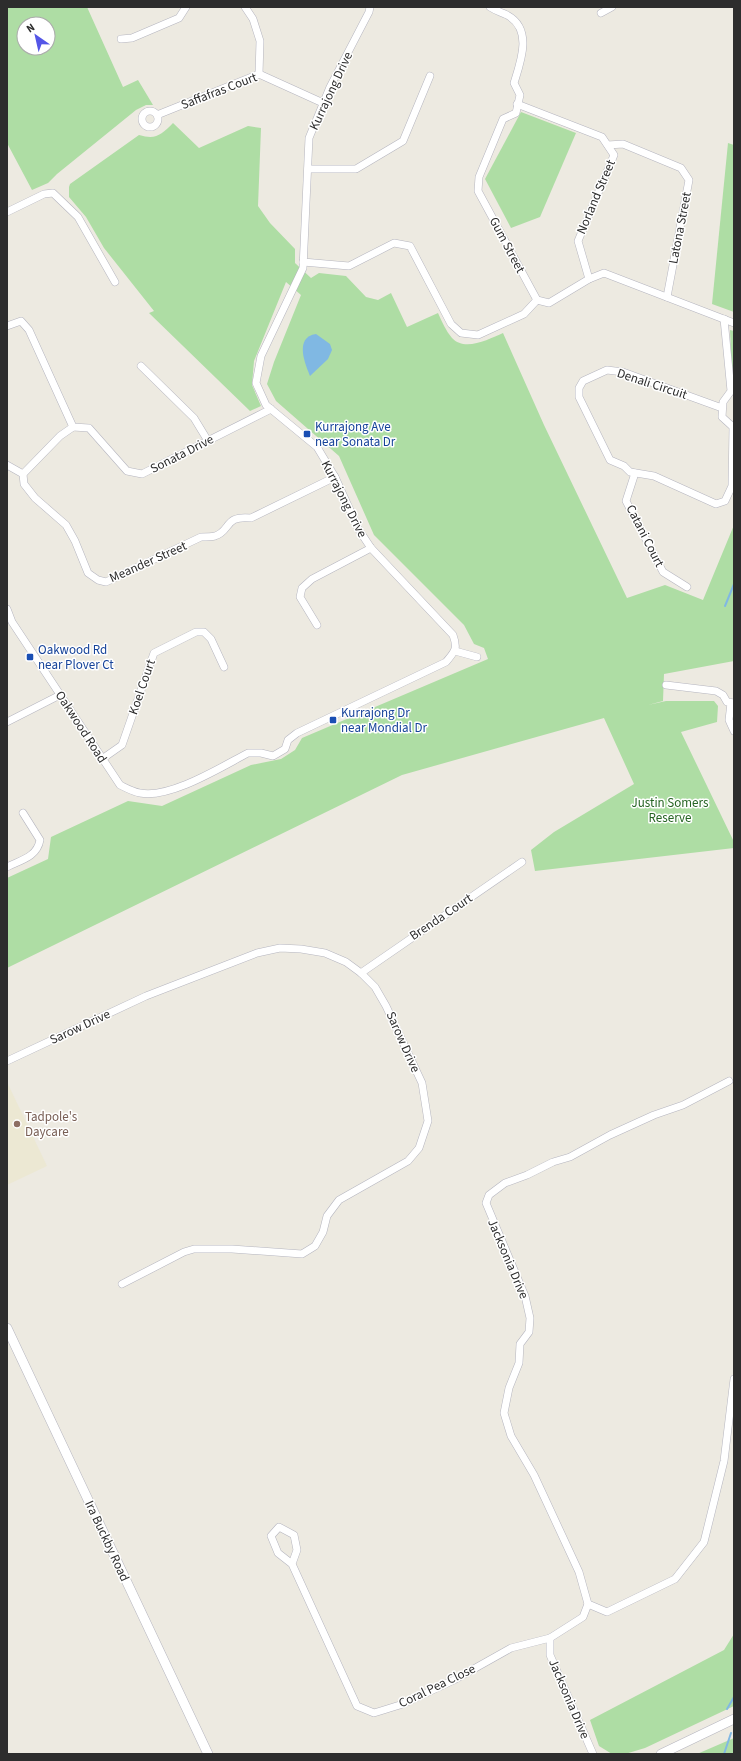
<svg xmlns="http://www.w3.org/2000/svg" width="741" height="1761" font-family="'Source Sans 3',sans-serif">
<rect width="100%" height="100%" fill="#edeae1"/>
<!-- education -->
<path fill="#ece8d3" d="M7,1082L47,1166L7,1185Z"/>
<!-- green -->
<g fill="#aedda4" fill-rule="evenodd">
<path d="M7,7H87L123,87L138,80L153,105H146L136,110L57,174L48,183L32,190L7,143ZM24,24H48V48H24Z"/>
<path d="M521,112L576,133L540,217L511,228L485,179Z"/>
<path d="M173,123L199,148L248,126L261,128L258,206L270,223L295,249V263L311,278L319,273L346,276L366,297L378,300L391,293L407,327L438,313C442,322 446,331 452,338C465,352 489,339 503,333L544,425L627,598L665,585L703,600L734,525V661L664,674L663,701L648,705L666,701H714L718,706L717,722L681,732L734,842V848L535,871L531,850L554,832L634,784L604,718L402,775L7,968V878L48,859L51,837L128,801L162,806L251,765L281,759L295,750L302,738L488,659L484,648L474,644L464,625L374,535L339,456L276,401L267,384L274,362L301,295L286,282L254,361L252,385L261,406L250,411L149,313L154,311L104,248L86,217L69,197V187L70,184L139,135C156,140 161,135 173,123Z"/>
<path d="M728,143L734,145V312L712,304Z"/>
<path d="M730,330L734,331V418Z"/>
<path d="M734,1634V1706L645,1748L625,1754H612L599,1746L590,1720L724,1650Z"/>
<path d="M734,1738V1754H697Z"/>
</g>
<!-- water -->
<path fill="#80b8e3" d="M316,334L330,344L332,350L328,359L310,376C305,364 294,337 316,334Z"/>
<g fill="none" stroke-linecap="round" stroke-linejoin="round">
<!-- stream -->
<g stroke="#80b8e3" stroke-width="2">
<path d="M725,606L734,584"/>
<path d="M727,1709L734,1697"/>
<path d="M724,1754L731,1733"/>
</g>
<!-- street casing -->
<g stroke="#b5b5bf" stroke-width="8">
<g id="street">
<path d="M245,7L253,19L260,41L259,74"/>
<path d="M490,7C496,11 501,12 507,15C533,29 521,61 514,83L520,95L516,113L503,119L479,177L478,191L537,300L549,303L589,279L604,273L734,323"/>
<path d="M601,13L612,7"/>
<path d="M121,39L132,38L179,18L186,7"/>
<path d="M517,104L602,137L614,155L578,241L589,279"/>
<circle cx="150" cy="119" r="8"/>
<path d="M157,115L259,74L323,103"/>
<path d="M608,145L623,144L681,168L689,180L667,297"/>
<path d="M308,169H356L403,141L430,76"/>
<path d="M7,212L44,194L53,193L78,217L115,282"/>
<path d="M303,262L349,266L394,243L410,246L451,324L461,333L478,335L524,314L537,300"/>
<path d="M7,326L21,321L29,330L73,427L89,428L127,471L142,474L271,409"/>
<path d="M141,366L194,418L208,441"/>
<path d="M722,408L623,372L607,370L583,381L579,388V397L610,460L624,466L630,472L654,476L716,504L725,501L732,486L733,427L722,417L723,402L731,391L724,319"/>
<path d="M73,427L60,436L23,474L24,484L35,498L66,525L75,541L88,573L98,580L106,582L201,537C206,537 211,537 215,536C231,531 224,515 251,518L335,477"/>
<path d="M7,465L23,474"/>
<path d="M635,473L626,501L663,572L687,587"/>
<path d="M7,609L12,622L120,785C126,788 133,792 140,793C170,799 221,767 248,753H261L273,756L285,749L288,740L297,733L446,662C455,651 458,649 453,635L371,548L359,530L335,477L317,447L266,405L256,383L261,356L303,268L309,138L330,87L369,12L370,7"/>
<path d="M317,625L300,597L302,588L312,579L371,548"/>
<path d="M455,651L477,657"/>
<path d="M666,685L716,691L723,695L727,702L734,703"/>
<path d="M731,703L729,720L734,731"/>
<path d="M7,722L60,695"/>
<path d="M102,759L122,745L154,653L196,632H204L211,639L224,667"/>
<path d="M7,867C21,860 37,857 40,840L23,813"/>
<path d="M361,973L522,862"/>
<path d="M7,1061L146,996L257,953L280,948L301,949L325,953L346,962L361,973L375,987L386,1006L422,1083L428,1121L419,1148L408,1161L339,1200L327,1216L323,1232L315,1246L302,1254L232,1249H194L184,1252L122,1284"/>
<path d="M292,1564L297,1550L294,1535L279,1527L271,1536L278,1553L292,1564L357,1706L374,1713L403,1704L454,1680L511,1648L550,1638"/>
<path d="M588,1604L607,1612L675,1579L704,1542L724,1461L734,1379"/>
<path d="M593,1754L550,1655V1638L583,1617L588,1604L579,1572L534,1475L511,1436L504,1413L509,1388L519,1363L520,1344L529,1332L530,1318L525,1296L486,1203L489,1195L505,1183L527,1175L553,1162L570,1157L610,1135L654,1115L683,1105L729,1081"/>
</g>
</g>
<!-- secondary casing -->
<g stroke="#b5b5bf" stroke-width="10">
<g id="secondary">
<path d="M7,1328L208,1754"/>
<path d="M661,1754L734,1719"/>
</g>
</g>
<!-- street -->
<use href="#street" stroke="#fff" stroke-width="7"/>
<!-- secondary -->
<use href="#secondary" stroke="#fff" stroke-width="9"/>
</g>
<!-- markers -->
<g fill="#1a4fb4" stroke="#fff" stroke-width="1.5">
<rect x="303" y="430" width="8" height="8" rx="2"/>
<rect x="26" y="653" width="8" height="8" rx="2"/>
<rect x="329" y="716" width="8" height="8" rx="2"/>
</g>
<circle fill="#8d6e63" stroke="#fff" stroke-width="1.5" cx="17" cy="1124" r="4"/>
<g text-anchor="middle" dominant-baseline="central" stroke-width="3" stroke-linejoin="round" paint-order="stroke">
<!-- street labels -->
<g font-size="13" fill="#2d2d2d" stroke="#fff">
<text transform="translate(219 91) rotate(-21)">Saffafras Court</text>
<text transform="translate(331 91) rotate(-65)">Kurrajong Drive</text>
<text transform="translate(596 197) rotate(-67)">Norland Street</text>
<text transform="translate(680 228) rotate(-79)">Latona Street</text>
<text transform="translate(507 245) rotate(62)">Gum Street</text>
<text transform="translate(652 384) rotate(18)">Denali Circuit</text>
<text transform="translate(182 454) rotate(-27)">Sonata Drive</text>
<text transform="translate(344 499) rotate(63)">Kurrajong Drive</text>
<text transform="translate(645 536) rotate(63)">Catani Court</text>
<text transform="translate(148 562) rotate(-24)">Meander Street</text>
<text transform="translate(142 687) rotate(-71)">Koel Court</text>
<text transform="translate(81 727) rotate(57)">Oakwood Road</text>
<text transform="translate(441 917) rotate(-34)">Brenda Court</text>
<text transform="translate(80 1027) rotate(-25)">Sarow Drive</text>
<text transform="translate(403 1042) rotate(66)">Sarow Drive</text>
<text transform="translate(508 1259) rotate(67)">Jacksonia Drive</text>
<text transform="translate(107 1541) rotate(65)">Ira Buckby Road</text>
<text transform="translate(437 1686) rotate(-26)">Coral Pea Close</text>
<text transform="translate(569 1699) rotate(67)">Jacksonia Drive</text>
</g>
<!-- transit labels -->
<g font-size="13" fill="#164399" stroke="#fff" text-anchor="start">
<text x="315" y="427">Kurrajong Ave<tspan x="315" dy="15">near Sonata Dr</tspan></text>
<text x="38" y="650">Oakwood Rd<tspan x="38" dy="15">near Plover Ct</tspan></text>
<text x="341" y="713">Kurrajong Dr<tspan x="341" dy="15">near Mondial Dr</tspan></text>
</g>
<!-- park labels -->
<g font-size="13" fill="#266423" stroke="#fff">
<text x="670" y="803">Justin Somers<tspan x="670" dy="15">Reserve</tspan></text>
</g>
<!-- education labels -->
<g font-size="13" fill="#785e54" stroke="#fff" text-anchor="start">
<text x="25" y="1117">Tadpole's<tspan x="25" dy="15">Daycare</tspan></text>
</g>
</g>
<!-- border -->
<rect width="741" height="1761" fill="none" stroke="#2d2d2d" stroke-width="16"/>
<!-- north arrow -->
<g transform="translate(36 36) rotate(326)"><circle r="19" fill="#ffffff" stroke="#ababab"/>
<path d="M0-3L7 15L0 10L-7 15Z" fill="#5456e7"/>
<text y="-6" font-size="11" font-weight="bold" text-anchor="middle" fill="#2d2d2d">N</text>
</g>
</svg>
